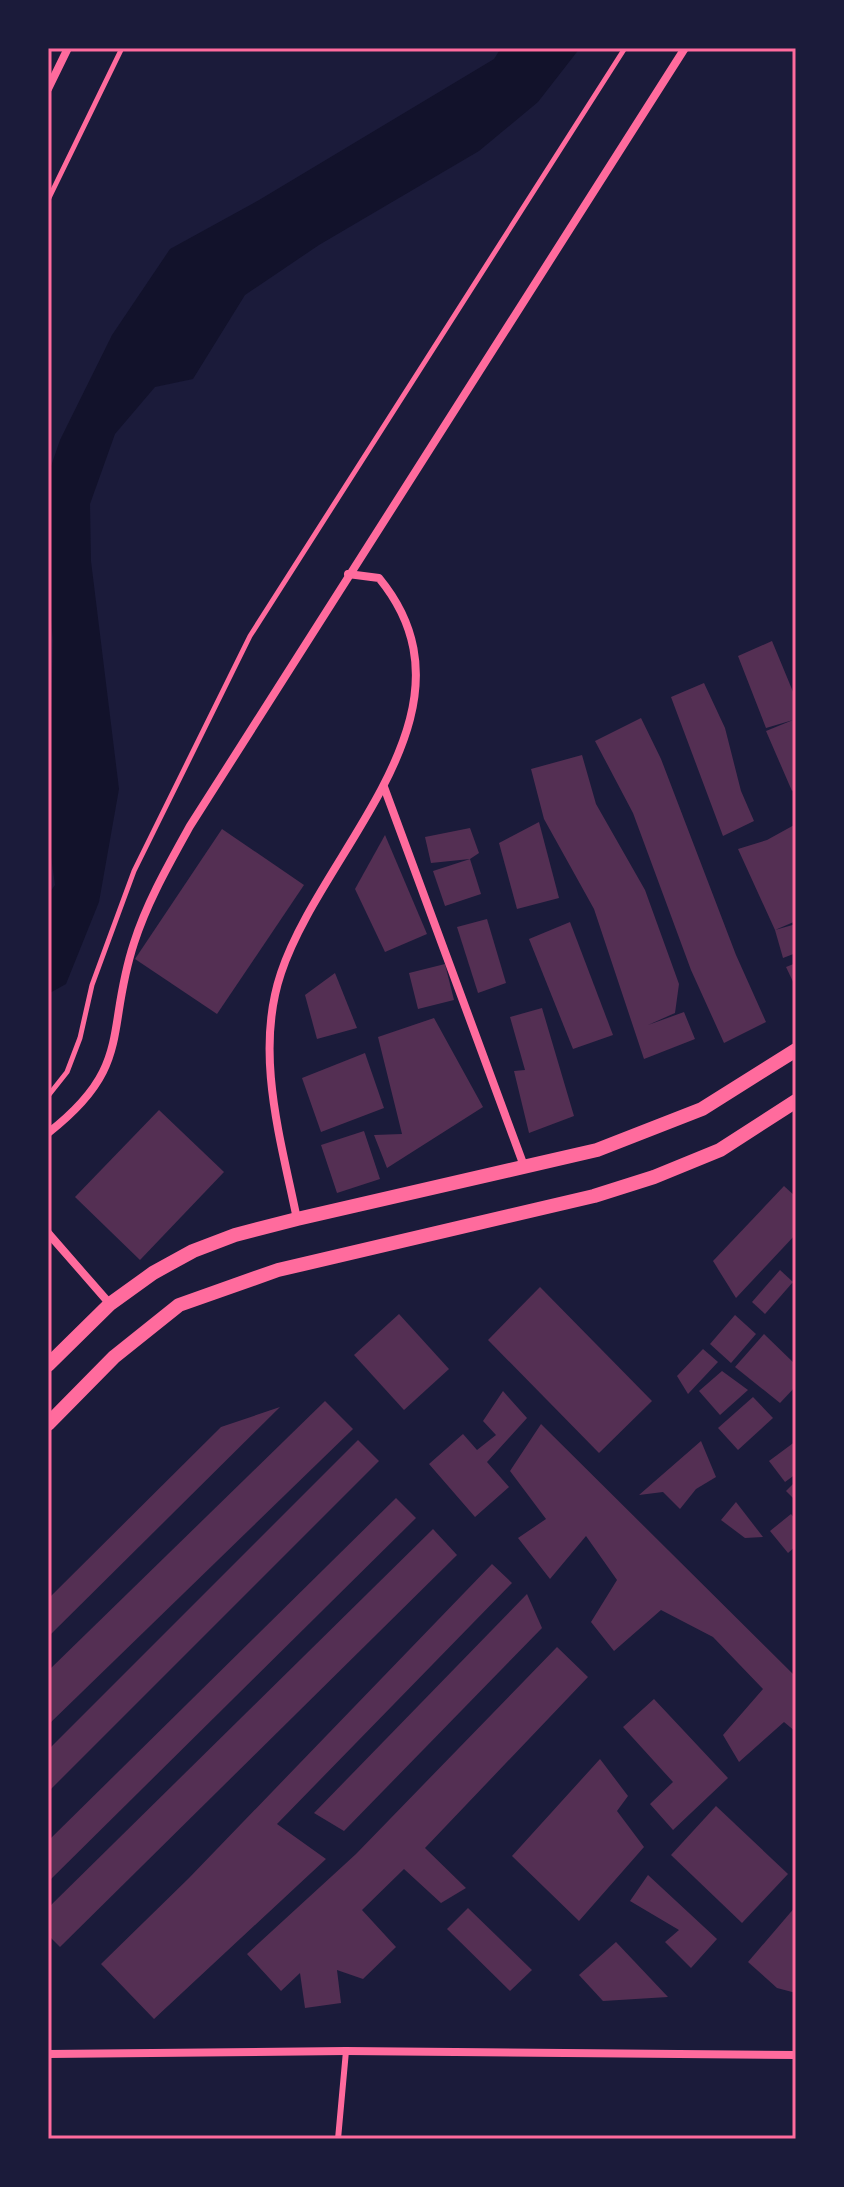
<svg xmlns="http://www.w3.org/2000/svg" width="844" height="2187" font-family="'Libre Baskerville',serif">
<rect width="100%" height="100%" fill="#1b1b3a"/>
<!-- water -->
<path fill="#12122b" d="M501,48H580L538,102L479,151L319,245L245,295L193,379L155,387L115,434L90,504L91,561L119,789L99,902L66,984L48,994V895L55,885L48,834L53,640L48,591V475L60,440L112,335L170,249L259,200L494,59Z"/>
<!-- building -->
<g fill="#542f53">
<path d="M772,641L796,699V789L792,791L766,731L793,720L766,728L738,656Z"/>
<path d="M704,683L725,728L741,791L754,821L723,836L671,697Z"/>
<path d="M641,718L661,759L736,955L766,1022L724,1043L691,970L633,813L595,741Z"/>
<path d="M582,755L596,804L645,890L679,984L675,1013L648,1025L684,1012L695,1039L644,1059L594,909L544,819L531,769Z"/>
<path d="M539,822L559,898L517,909L499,843Z"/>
<path d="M796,824V921L775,930L796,924V953L783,958L775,930L738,849L767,840Z"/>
<path d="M470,828L479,853L470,859L431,863L425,837Z"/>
<path d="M222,829L304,885L217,1014L135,959Z"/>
<path d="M385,835L427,934L385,952L355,889Z"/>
<path d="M470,859L481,894L445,906L433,871Z"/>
<path d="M487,919L506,983L478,993L457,927Z"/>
<path d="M570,922L613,1035L573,1049L529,939Z"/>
<path d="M796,963V988L786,967Z"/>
<path d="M445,964L454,1000L418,1009L409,973Z"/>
<path d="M335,973L357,1028L317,1039L305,995Z"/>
<path d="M542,1008L574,1116L529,1133L514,1071L525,1070L510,1017Z"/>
<path d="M434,1018L483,1107L387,1168L374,1135L402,1134L378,1037Z"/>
<path d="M365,1053L384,1108L321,1132L302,1078Z"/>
<path d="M159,1110L224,1172L140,1260L75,1197Z"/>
<path d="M364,1131L380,1179L337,1193L321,1145Z"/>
<path d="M784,1186L796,1197V1234L736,1298L713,1261Z"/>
<path d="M780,1270L793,1282L765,1314L752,1302Z"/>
<path d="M540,1287L652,1401L599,1453L488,1340Z"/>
<path d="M399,1314L449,1369L404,1410L354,1355Z"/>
<path d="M735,1315L756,1334L731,1363L710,1344Z"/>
<path d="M764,1334L796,1365V1386L780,1403L735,1367Z"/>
<path d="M703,1349L718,1362L688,1394L677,1376Z"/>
<path d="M722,1371L748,1390L720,1415L699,1391Z"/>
<path d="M503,1391L527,1418L487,1462L509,1487L475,1517L429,1464L463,1434L477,1450L496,1435L483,1421Z"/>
<path d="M753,1397L773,1418L738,1450L718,1428Z"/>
<path d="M325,1401L353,1429L48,1725V1671Z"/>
<path d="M280,1407L48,1637V1599L221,1427Z"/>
<path d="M541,1424L796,1677V1732L784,1722L739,1762L723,1735L763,1689L713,1637L661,1610L614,1651L591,1622L617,1580L586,1536L550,1579L518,1538L546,1519L510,1471Z"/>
<path d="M358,1440L379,1461L48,1792V1750Z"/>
<path d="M701,1441L716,1477L696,1489L680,1509L663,1492L639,1495Z"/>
<path d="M796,1441V1474L785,1482L769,1461Z"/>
<path d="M796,1481V1501L786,1491Z"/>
<path d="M396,1498L416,1518L48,1882V1841Z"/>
<path d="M736,1502L763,1537L745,1538L721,1520Z"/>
<path d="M791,1514L796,1520V1546L788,1553L770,1531Z"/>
<path d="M433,1529L457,1555L60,1947L48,1935V1908Z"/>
<path d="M492,1564L512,1583L277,1824L326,1859L154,2019L101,1964L189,1878Z"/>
<path d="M527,1594L542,1628L344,1831L314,1813Z"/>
<path d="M557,1647L588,1677L425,1848L466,1888L441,1903L404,1869L362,1910L396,1947L363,1979L337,1970L341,2003L305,2008L300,1973L281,1991L247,1954L356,1854Z"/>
<path d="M654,1699L728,1778L673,1830L650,1804L673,1782L623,1727Z"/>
<path d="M600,1759L628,1796L617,1811L644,1847L579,1921L512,1856Z"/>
<path d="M716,1806L788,1874L742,1923L671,1855Z"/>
<path d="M648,1875L717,1939L691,1968L665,1942L679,1930L630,1901Z"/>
<path d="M796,1906V1993L777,1988L748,1962Z"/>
<path d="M468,1908L532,1970L510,1991L447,1929Z"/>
<path d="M616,1942L668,1997L603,2001L579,1975Z"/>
</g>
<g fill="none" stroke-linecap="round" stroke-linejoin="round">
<!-- path -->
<g stroke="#ff6b9d" stroke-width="5">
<path d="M48,200L122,48"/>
<path d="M48,1096L67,1072L80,1038L92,985L134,871L250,636L625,48"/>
</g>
<!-- service -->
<path stroke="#ff6b9d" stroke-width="6" d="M338,2139L346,2051"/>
<!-- minor -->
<g stroke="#ff6b9d" stroke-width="8">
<path d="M48,89L68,48"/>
<path d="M384,787L524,1166"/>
<path d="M48,1133C134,1066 105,1031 134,943C147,902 169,864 190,826L685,48"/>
<path d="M297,1219C281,1140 254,1053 281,973C322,849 489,712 379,578L348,574"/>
<path d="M48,1233L110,1304"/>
<path d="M48,2054L346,2051L796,2055"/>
</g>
<!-- tertiary -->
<g stroke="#ff6b9d" stroke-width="14">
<path d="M48,1365L110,1304L153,1273L193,1251L235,1235L297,1219L597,1150L702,1109L796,1050"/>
<path d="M48,1424L114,1357L179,1305L278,1270L594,1196L654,1177L720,1150L796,1101"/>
</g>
</g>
<!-- border -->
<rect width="844" height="2187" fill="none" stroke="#1b1b3a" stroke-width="100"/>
<rect x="50" y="50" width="744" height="2087" fill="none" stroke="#ff6b9d" stroke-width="3"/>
</svg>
